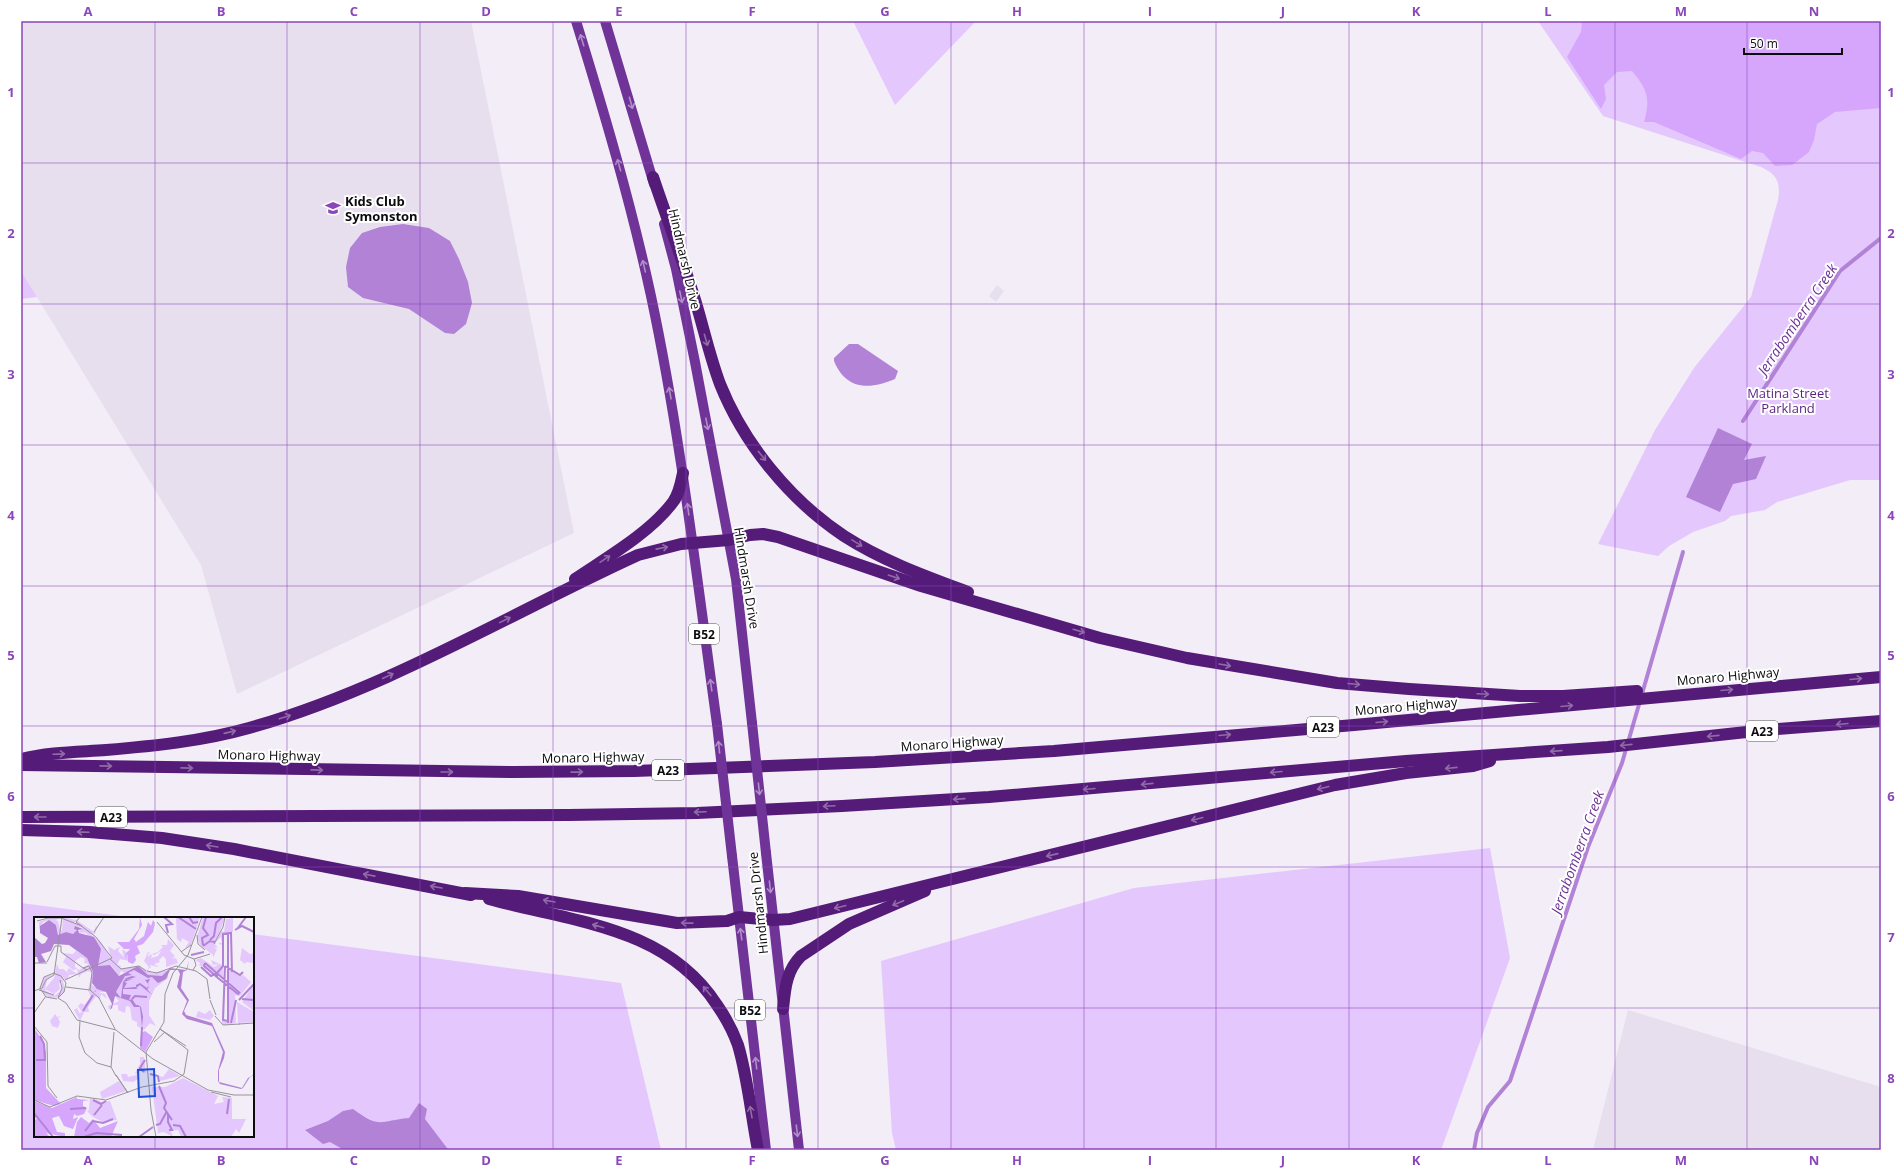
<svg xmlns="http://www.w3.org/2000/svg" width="1902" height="1171" font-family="'Open Sans',sans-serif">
<rect width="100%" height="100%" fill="#f2edf6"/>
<!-- built -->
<g fill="#e7dfee">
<path d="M21,21H471L574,533L237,694L201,565L21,271Z"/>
<path d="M997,285L1004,291L996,302L989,296Z"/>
<path d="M1628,1010L1881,1087V1150H1593Z"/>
</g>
<!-- green -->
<g fill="#e4c7fd">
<path d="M853,21H976L895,105Z"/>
<path d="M1538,21H1881V480H1850L1777,502L1765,510L1731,516L1725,521L1693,532L1669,546L1658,556L1598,544L1655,430L1694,368L1751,297L1778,200C1781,183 1777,174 1761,167L1603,116Z"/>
<path d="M21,271L37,297L21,299Z"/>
<path d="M1490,848L1510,958L1441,1150H896L892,1133L881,961L1134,888Z"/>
<path d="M21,903L136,918H35V1136H253V934L621,983L661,1150H21Z"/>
</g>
<!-- forest -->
<path fill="#d5a6fc" d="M1582,21H1880L1881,108L1835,112L1817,124L1814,140L1809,152L1792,165L1775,166L1763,153L1752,151L1741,159L1654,122H1644C1651,98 1647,89 1632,71L1617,72L1604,85L1606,99L1601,109L1567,57L1581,32Z"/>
<!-- water -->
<g fill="#b182d6">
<path d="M403,224L429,228L450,241L459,259L468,282L472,303L466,324L454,334L445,333L409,309L363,298L348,287L346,267L350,248L362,233L380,227Z"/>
<path d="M849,344H858L898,371L895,379C869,390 846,390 834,361V358Z"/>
<path d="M1718,428L1752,444L1744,460L1766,456L1756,479L1733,484L1720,512L1686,497Z"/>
<path d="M419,1103L427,1109L425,1119L447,1148L451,1150H344L330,1142L323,1144L305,1130L328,1121L343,1111L353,1109C380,1129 379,1121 409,1118Z"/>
</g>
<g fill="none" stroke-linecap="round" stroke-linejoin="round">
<!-- stream -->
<g stroke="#b182d6" stroke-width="4">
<path d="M1743,421L1840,271L1881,238"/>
<path d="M1642,694L1683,552"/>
<path d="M1474,1150L1477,1133L1488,1107L1510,1081L1588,847L1622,763L1640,701"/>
</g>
<!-- primary -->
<g stroke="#703498" stroke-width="10">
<path d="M576,21C604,112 631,203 651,296C681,437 697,581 717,724"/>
<path d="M605,21L654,184"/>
<path d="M664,224L676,269L695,362L736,579L752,723"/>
<path d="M766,853L799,1150"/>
<path d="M732,856L766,1150"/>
</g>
<!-- highway -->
<g stroke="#551b79" stroke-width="12">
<path d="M653,177C667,219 683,260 696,303C704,330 710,357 720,384C744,444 790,500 844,536C883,561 925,576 968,592"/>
<path d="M575,579C606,558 650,533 673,502C679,494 681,483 683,473"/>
<path d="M21,759C49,752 78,752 106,750C154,746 203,741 249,728C387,689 509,614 638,555L681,544L729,540L750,535L763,534L778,537L921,586L1100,638L1187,658L1337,683L1409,689L1520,696H1563L1637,691"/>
<path d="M21,765L514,772L634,771L875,762L1054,751L1354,725L1881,677"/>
<path d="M21,817L569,815L697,813L842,806L989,797L1406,761L1608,747L1765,730L1881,721"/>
<path d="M21,830L89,832L162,838L234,849L471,895"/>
<path d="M465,893L518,896L677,923L727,921L739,917L773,920L790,919L1335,785L1406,773L1473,766L1490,761"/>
<path d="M489,899C572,922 666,926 717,1005C726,1018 733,1031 738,1045C748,1079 751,1115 758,1150"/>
<path d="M783,1009C785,989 786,971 801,956L849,924L925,891"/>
</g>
<!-- primary-bridge -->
<g stroke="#703498" stroke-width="10">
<path d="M752,723L766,853"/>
<path d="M717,724L732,856"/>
</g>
</g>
<!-- one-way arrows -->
<defs><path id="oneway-shaft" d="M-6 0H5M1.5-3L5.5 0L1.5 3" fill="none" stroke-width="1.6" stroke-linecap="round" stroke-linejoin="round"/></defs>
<g stroke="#b08fc6">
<use href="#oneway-shaft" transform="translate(582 40) rotate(-107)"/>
<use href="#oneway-shaft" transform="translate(631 103) rotate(74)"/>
<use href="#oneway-shaft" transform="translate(619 165) rotate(-106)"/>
<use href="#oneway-shaft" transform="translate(644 266) rotate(-103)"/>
<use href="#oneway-shaft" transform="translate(681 297) rotate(78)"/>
<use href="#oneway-shaft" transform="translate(670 393) rotate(-100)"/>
<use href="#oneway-shaft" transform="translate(707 424) rotate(79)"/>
<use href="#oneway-shaft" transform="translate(688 509) rotate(-98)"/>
<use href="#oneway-shaft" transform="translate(711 685) rotate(-98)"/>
<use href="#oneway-shaft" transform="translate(719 747) rotate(-96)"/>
<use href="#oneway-shaft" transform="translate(759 789) rotate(84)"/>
<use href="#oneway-shaft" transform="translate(770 887) rotate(84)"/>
<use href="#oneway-shaft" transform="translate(741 934) rotate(-98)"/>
<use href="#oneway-shaft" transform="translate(756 1063) rotate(-97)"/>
<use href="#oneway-shaft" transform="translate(797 1131) rotate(83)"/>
</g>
<g stroke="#906ba8">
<use href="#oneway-shaft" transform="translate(706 340) rotate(74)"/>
<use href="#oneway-shaft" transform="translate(762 456) rotate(52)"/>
<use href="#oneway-shaft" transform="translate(857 543) rotate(31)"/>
<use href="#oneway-shaft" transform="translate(662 548) rotate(-11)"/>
<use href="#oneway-shaft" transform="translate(605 559) rotate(-34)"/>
<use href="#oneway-shaft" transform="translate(894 577) rotate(19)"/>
<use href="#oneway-shaft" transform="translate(505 620) rotate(-26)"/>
<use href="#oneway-shaft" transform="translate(1079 631) rotate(16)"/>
<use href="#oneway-shaft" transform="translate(1225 665) rotate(10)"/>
<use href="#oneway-shaft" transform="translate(388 676) rotate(-25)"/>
<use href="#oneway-shaft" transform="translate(1856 679) rotate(-5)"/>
<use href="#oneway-shaft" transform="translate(1354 684) rotate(5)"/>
<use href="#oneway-shaft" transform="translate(1727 690) rotate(-5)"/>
<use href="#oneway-shaft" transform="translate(1483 694) rotate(3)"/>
<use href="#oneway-shaft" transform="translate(1567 706) rotate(-5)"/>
<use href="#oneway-shaft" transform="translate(285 717) rotate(-18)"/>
<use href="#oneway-shaft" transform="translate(1382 722) rotate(-5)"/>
<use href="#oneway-shaft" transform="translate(1842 724) rotate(175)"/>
<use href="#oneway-shaft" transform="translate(230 732) rotate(-13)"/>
<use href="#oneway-shaft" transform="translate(1225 735) rotate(-5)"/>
<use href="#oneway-shaft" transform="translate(1713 736) rotate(174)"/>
<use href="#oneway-shaft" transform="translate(1626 745) rotate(174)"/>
<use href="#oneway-shaft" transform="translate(1556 751) rotate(176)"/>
<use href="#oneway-shaft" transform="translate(59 754) rotate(-2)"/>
<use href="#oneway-shaft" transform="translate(106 766) rotate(1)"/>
<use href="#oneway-shaft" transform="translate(187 768) rotate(1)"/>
<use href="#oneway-shaft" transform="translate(1451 768) rotate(174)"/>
<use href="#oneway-shaft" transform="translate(317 770) rotate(1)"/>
<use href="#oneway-shaft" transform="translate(447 772)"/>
<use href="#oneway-shaft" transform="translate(577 772) rotate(-1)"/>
<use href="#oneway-shaft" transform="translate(1276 772) rotate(175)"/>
<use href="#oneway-shaft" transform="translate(1147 784) rotate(174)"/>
<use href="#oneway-shaft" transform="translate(1323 788) rotate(166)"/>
<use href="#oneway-shaft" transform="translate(1089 789) rotate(175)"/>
<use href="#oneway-shaft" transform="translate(959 799) rotate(176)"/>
<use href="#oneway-shaft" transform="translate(829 806) rotate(177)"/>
<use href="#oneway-shaft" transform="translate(700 812) rotate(178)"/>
<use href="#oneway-shaft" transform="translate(40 817) rotate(180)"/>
<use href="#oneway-shaft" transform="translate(1197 819) rotate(166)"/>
<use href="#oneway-shaft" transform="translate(83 832) rotate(-178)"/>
<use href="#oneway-shaft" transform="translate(212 846) rotate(-171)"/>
<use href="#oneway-shaft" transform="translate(1052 855) rotate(167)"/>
<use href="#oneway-shaft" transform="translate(369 875) rotate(-169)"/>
<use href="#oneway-shaft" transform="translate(436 887) rotate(-170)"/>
<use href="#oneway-shaft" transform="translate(549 901) rotate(-170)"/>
<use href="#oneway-shaft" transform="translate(898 903) rotate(157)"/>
<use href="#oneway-shaft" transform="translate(840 907) rotate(166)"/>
<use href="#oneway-shaft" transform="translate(687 923) rotate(-179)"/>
<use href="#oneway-shaft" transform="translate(598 926) rotate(-164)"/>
<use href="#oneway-shaft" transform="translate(707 991) rotate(-130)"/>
<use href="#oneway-shaft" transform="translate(751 1112) rotate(-100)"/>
</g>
<!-- grid -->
<path fill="none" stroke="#8b46ba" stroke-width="1" stroke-opacity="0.55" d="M155,21V918M287,21V1150M420,21V1150M553,21V1150M686,21V1150M818,21V1150M951,21V1150M1084,21V1150M1216,21V1150M1349,21V1150M1482,21V1150M1615,21V1150M1747,21V1150M21,163H1881M21,304H1881M21,445H1881M21,586H1881M21,726H1881M21,867H1881M21,1008H35M253,1008H1881M155,1136V1150"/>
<!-- icons -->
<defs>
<g id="school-bare" transform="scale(1.2)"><path d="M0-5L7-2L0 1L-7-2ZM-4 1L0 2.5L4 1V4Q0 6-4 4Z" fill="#8b46ba" stroke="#fff" stroke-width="2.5" paint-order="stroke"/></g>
</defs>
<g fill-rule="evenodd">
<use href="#school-bare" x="333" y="208"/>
</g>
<g text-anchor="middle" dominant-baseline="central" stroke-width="4" stroke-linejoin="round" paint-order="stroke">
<!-- shield labels -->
<g fill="#fff" stroke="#555456" stroke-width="1">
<rect x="689" y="624" width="30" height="20" rx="3"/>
<rect x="1307" y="717" width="32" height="20" rx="3"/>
<rect x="1746" y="721" width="32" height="20" rx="3"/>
<rect x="652" y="760" width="32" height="20" rx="3"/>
<rect x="95" y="807" width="32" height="20" rx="3"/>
<rect x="735" y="1000" width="30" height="20" rx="3"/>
</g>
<g font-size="12" font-weight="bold" fill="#0c0b0e">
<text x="704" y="634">B52</text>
<text x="1323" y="727">A23</text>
<text x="1762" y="731">A23</text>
<text x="668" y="770">A23</text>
<text x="111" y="817">A23</text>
<text x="750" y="1010">B52</text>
</g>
<!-- poi labels -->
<g font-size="13" font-weight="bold" fill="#0c0b0e" stroke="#fff" text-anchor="start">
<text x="345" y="201">Kids Club<tspan x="345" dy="15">Symonston</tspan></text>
</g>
<!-- street labels -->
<g font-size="13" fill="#0c0b0e" stroke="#fff">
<text transform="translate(685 259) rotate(77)">Hindmarsh Drive</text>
<text transform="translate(747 578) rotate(81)">Hindmarsh Drive</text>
<text transform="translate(1728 676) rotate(-5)">Monaro Highway</text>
<text transform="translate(1406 706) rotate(-5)">Monaro Highway</text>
<text transform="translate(952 743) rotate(-4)">Monaro Highway</text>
<text transform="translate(269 755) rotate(1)">Monaro Highway</text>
<text transform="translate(593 757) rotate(-1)">Monaro Highway</text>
<text transform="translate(758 903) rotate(-96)">Hindmarsh Drive</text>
</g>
<!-- park labels -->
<g font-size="13" fill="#5c1f82" stroke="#fff">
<text x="1788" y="393">Matina Street<tspan x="1788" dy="15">Parkland</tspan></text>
</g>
<!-- water labels -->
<g font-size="14" font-style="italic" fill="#6f3497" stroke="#fff">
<text transform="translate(1797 319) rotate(-56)">Jerrabomberra Creek</text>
<text transform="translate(1577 852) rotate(-70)">Jerrabomberra Creek</text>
</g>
</g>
<!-- overview -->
<g transform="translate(34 917)">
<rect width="220" height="220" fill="#f2edf6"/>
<path d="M29,0L42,3L45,1L43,5H39L46,8L43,6L44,4L60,15L62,9L63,10L61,17H56L67,25L77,42L74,29L80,33L86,30L84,34L90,40L88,32L92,35L95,34V44L86,42L83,48L87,49L86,52L106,49L118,56L131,53L134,55V61L121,71L115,84V98L122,109L116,106L110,113L103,109V105L98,103L96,90L92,89L91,96L84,93V88H79L75,93L74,89L85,84L78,76H73L83,74L91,56L87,54L85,59L77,48L64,49L66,30L52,16L44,15L49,11L41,9L43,13L39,17L31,15L25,19L22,8L15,3L9,5L5,13V5L17,0L28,1L21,3L24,4L26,13L28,3L27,13L28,14ZM135,0H166L157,28L151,31L155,25L148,21L147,25L143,22L142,1ZM169,0H191L181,28L184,30L180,31L183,32L179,41V38L166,28L163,20ZM199,1V15L189,17V60L171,47L182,57L183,59L180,57L178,59V56L173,51L171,53L169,49H165L166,46L161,43L173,39L167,41L180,50L185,47L179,48L177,43L188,48V28L184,26H188L187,20L182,25L187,14L190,15L192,2ZM134,22L140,28L136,34L141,39L138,42L142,41L144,46L132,50V42L129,39L125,43L126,45L120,47L125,50L116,48L117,50L113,53L115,50L110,44L114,35L116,36L114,37V40L117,37L118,38L117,41L124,39L127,34L120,38L118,37L124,35L129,30L127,28H133ZM208,31L216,37L220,36V46L212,45L211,47L206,43ZM40,32L53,41L60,55L58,68L72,75H64L71,77L73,82L67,77L66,82L62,79L54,90L55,95H50L46,104L40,93L43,91L45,96L48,95L44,89L47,86L50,88L57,80L54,73L58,56L54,54L47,57L45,61L43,52L39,53L29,45L32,40L28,36L39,37L42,34ZM47,40L51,42L50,46L55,47L45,53L41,50V44ZM23,47L25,52H29L36,57L33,54L35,51L43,57L35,58L34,61L39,60L31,63L28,59L31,74L26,80L16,81L9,76L7,68L10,60L20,57L13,62L11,73L20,79L28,73V65L25,66L26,72L20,77L11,72L20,61ZM195,52L207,59L211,56L209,58L217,65L206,79L201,78L202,106L192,108L188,107V81L189,103L195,106V68L205,77L207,75L195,65ZM220,67V94L208,85ZM203,85L220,95V105L204,106ZM176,93L180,99L176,103L162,100L164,94L171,97ZM21,97L23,100L27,99L24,101L26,105L24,111L18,109L16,104ZM106,140H110L112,156L106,154L104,158L101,156L106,147ZM135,152L146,159L126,164L125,159L129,160ZM87,157H93L94,160L103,158L104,162L99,165L89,164ZM149,161L184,179L180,187L190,185L188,180L198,181V202H212L205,216L202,212L197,220H147L144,213L137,214L139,220L130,215L124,216L118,170H131ZM85,164L92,174L68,182L66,175ZM56,181L68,185L76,184L83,203L71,204L72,195L71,206L59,200L53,194L55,193Z" fill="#e4c7fd" fill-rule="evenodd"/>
<path d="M106,0L108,8L100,22L102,25L110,19L114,5L117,9L119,3L121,6L119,15L109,27L103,29L106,36L101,39L102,43L99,47L94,45V38H92L93,42L91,39L92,37L96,32H90L78,20L83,25H95L105,12ZM0,111L9,124L12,135V171L27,187L20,189L0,183ZM111,114L119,120L111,135L106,131L107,116ZM43,180V182L55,183L49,184V189L53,191L50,197L43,199L40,197L39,202L44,200L39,212L30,209L25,199L18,201L23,215L31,216V220L12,216L16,220H0V203L3,202L0,200V184L18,191ZM47,200L55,206L59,202L66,211L84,204L77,220H40L43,205Z" fill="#d5a6fc"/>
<path d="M15,3L22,8L24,18L32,15L39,17L43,13L40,12L41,9L49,12L44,13L45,16L60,20L67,32L64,49L76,48L85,59L104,49L114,58L128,59L136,51L152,53L155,44L153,53L149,55L147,71L155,83L150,94L152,98L178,106L191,135L190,141L185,153V165L208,171L214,161L219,158H220L216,160L209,171L207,172L186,167L184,164V154L189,135L178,109L153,102L148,97L153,84L143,70L146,57L144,53H136L132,62L124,66L118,60L114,61L100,53L94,56L98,58L91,59L82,75L87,81L89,65L92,61L98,59L102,60L92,63L99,62L90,65L93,66L90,71L102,70V68L106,66L113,71L115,68L111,63L116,62L114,66L115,68L114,71L116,70L113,72L118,78L106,68L102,71L104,72H89V77L97,78L95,83L98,82L102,88H104L107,90L109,100L108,110L106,90H100L96,84L81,79L78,91L76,93L78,87L72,75L63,72L61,75H60L63,72L58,66L59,55L53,41L35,28L20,27L17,34L7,37L12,45L5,46L3,40H0V20L8,27L11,26L14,21L6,16V9Z" fill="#b182d6"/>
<path fill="none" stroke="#b182d6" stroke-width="2" d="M130,0L138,7L132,8L134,16M144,0L162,12M155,0L159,6L164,5M203,12L212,0M201,13L208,9L220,15M176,23L180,19L182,6L188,0M169,28L168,21L174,18L169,11L172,0M169,29L176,24L181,25M157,38L170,35M171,46L170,49L184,61L204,77L206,75M171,46L206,76M191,49L189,103L194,104M191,49L206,58L209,55M167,50L177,59L183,56M189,50V17L197,16L198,55M183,60V56L189,49M98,82L101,79L113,80M208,82L220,83M205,83L220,67M49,94L59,78M194,106V16M197,106L202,83M107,129L108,110M2,143H11L10,127L6,119M110,155L106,151L111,143M116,157L124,159L125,165M125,169L132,186L130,191L138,203M59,183L67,187L72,184M36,192L52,191M0,196L19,220M134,196V205L138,213H135M193,197L195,182M60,198L68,188M122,208L126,207L133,194M139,208L146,209L152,220M51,214L59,204L69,206L79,202M50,220L62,216L88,218M105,220L119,210"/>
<path fill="none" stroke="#969399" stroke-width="1" d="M46,0L42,5L62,20L78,41M3,4L14,1H27L48,9M123,5L150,38L160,42L162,48L159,53M60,15L70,0M163,18L164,27L171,33M180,27L189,10L191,0M27,35L49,51M147,35L157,28M76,42L87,52L105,49L112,54M160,42L176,37M13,45L21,29H27V35M0,46H13M53,53L49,51L55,49L58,55L56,73L65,81L81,112M113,54L123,56L142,49L162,54L173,62L176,82M19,56L27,59L32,66L30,75L24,81M20,56L10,60L6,71L12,80L23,82M26,63L28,71L24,81L32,86L43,103L82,113L119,142L174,173L200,178H220M31,63L78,41M32,70L56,73M5,73L20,78M0,74L8,71L12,63L20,58L28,0M176,83L182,98M0,96L12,79M181,99L189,108L206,107M46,104L45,120L51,136L63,146L77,150M205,107L220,106M0,109L13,125L14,169L23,181M80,115L77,150L82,159M120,125L131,115M177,175L197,180M94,176L82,158L94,176M0,183L16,190L43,179L72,183L108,170L140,164L150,157L154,133L126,112L152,129M122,220L117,193L112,135L130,105L131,77L139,56L154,38L168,0"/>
<path fill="#1d4ed8" fill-opacity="0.15" stroke="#1d4ed8" stroke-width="2" d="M120,152L121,179L105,180L104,153Z"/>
<rect width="220" height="220" fill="none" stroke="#0c0b0e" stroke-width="2"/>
</g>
<!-- border -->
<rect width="1902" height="1171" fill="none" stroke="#ffffff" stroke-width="44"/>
<!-- scale -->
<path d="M1744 48v6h98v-6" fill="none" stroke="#0c0b0e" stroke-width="2"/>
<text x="1750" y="48" font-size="12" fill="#0c0b0e" stroke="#ffffff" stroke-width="3" paint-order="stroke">50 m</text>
<rect x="22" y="22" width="1858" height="1127" fill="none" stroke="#8b46ba" stroke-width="1.5"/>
<g font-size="13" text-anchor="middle" font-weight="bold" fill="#8b46ba">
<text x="88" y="16">A</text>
<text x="221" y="16">B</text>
<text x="354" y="16">C</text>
<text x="486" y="16">D</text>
<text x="619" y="16">E</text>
<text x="752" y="16">F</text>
<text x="885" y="16">G</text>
<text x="1017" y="16">H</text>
<text x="1150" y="16">I</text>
<text x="1283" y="16">J</text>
<text x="1416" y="16">K</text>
<text x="1548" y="16">L</text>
<text x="1681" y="16">M</text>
<text x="1814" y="16">N</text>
<text x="11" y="97">1</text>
<text x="1891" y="97">1</text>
<text x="11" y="238">2</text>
<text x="1891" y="238">2</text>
<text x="11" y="379">3</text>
<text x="1891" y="379">3</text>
<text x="11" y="520">4</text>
<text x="1891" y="520">4</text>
<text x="11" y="660">5</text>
<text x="1891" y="660">5</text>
<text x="11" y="801">6</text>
<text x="1891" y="801">6</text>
<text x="11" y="942">7</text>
<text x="1891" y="942">7</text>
<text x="11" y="1083">8</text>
<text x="1891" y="1083">8</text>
<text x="88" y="1165">A</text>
<text x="221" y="1165">B</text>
<text x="354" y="1165">C</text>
<text x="486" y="1165">D</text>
<text x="619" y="1165">E</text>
<text x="752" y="1165">F</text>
<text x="885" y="1165">G</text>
<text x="1017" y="1165">H</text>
<text x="1150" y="1165">I</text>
<text x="1283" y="1165">J</text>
<text x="1416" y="1165">K</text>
<text x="1548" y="1165">L</text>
<text x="1681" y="1165">M</text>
<text x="1814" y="1165">N</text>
</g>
</svg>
